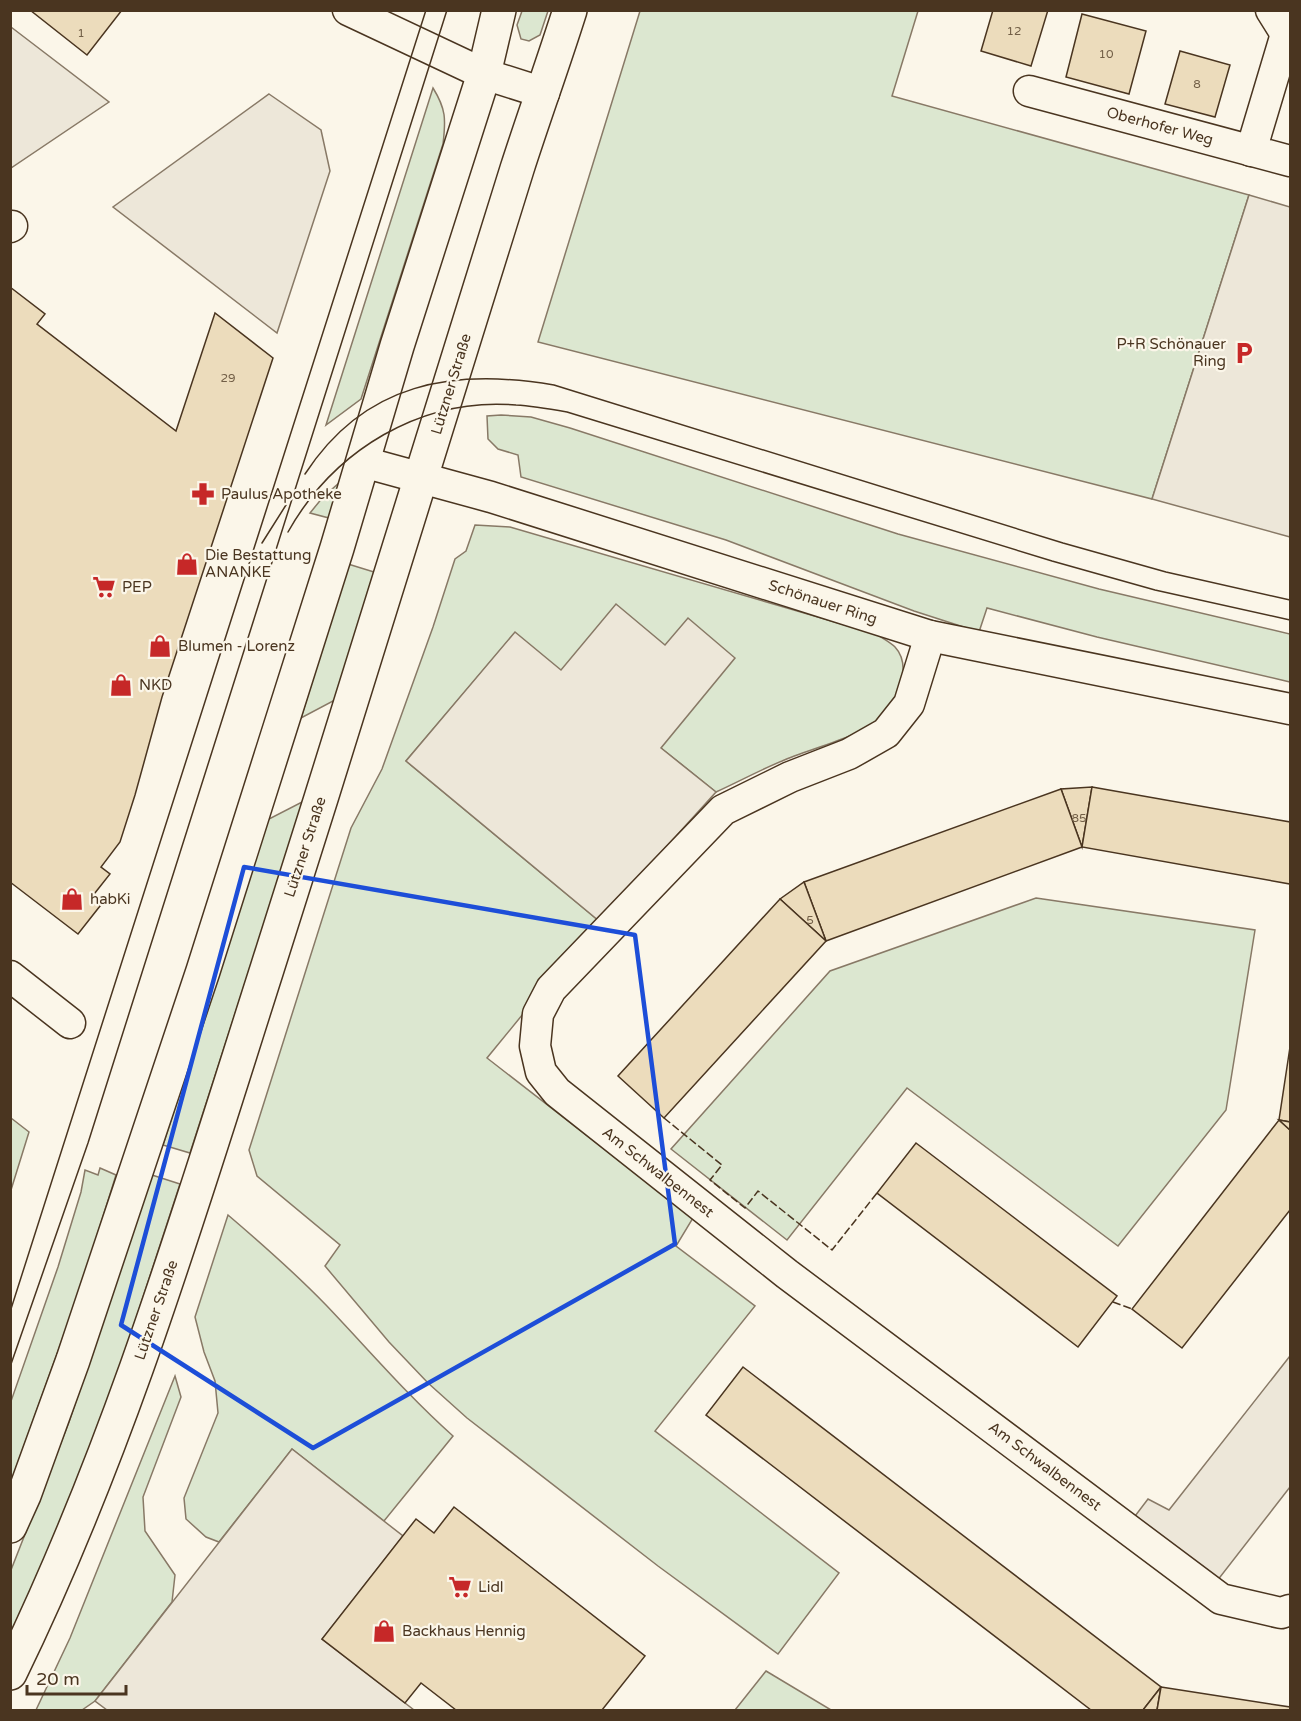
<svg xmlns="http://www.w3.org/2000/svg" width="1301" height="1721" font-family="'Varela Round',sans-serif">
<rect width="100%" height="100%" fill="#fbf6e9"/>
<!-- green -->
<g fill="#dce7d0" stroke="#887966" stroke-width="1.5">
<path d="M522,11H548L540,35L529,41L521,39L517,25Z"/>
<path d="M640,11H918L892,96L1249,195L1152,499L538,342Z"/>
<path d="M433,88C446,109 446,119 443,144L361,399L326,425Z"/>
<path d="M501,415L531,417L570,428L898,534L1099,589L1290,634V682L1097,637L987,608L979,632L914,611L726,540L521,477L518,455L498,449L488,439L487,416Z"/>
<path d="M339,483L329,518L310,513L323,497Z"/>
<path d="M475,525L510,527L876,634C882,638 890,642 895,647C912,665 899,702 883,717C863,736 809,749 782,761C760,770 738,782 716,792L661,748L665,645L560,671L515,633L406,761L599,921L487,1058L693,1218L676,1246L755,1306L655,1431L839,1573L778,1654L658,1566L467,1418L428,1383L389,1342L325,1266L340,1245L257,1176L249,1150L351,828L382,769L433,627L455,559L466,551Z"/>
<path d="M348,564L374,572L335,700L301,718Z"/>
<path d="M304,801L190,1153L163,1145L267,820Z"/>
<path d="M1036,898L1255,930L1226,1110L1118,1246L907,1088L787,1240L671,1149L830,971Z"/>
<path d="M11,1118L29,1132L11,1190Z"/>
<path d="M100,1168L116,1175L80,1290L11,1482L10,1404L58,1267L81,1192L85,1170L98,1175Z"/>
<path d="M152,1175L180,1184L130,1337L80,1479L11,1639V1570L69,1422Z"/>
<path d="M228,1215C262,1244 295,1273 326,1305C368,1349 407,1395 453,1436L384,1521L292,1449L219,1542L206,1537L186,1519L184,1498L218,1413L215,1381L204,1352L195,1317Z"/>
<path d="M175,1376L181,1397L143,1497L145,1531L175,1575L172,1602L95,1701L82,1710H36L70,1638Z"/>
<path d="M766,1671L831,1710H832H735Z"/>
</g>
<!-- parking -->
<g fill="#ede7d9" stroke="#887966" stroke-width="1.5">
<path d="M11,27L109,102L11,168H10Z"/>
<path d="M269,94L321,130L330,171L277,333L113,207Z"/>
<path d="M1249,195L1290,207V537L1152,499Z"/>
<path d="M616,604L665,645L688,618L735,658L661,748L716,792L599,921L406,761L515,632L561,670Z"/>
<path d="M1290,1356V1487L1217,1581L1132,1520L1148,1499L1169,1510Z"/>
<path d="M292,1449L403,1536L322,1639L414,1710H107L95,1701Z"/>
</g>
<!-- building -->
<g fill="#ecdcbc" stroke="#4a3520" stroke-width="1.5">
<path d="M30,10H122L87,55Z"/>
<path d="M993,10H1048L1031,66L981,51Z"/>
<path d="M1082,14L1146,31L1129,94L1066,77Z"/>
<path d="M1180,51L1230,65L1215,117L1165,104Z"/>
<path d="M10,287L45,314L37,324L176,431L215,313L273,358L162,697L135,795L120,842L101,867L110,874L91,898L100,906L78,934L10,882Z"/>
<path d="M1092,787L1082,847L1061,789Z"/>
<path d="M1092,787L1290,822V884L1082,847Z"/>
<path d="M1061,789L1082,847L826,941L804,882Z"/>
<path d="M804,882L826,941L780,899Z"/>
<path d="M780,899L826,941L664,1118L618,1076Z"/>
<path d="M1290,1047V1122L1279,1120Z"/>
<path d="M1279,1120L1290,1130V1210L1182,1348L1132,1309Z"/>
<path d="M1279,1120L1290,1122V1130Z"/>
<path d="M916,1143L1117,1296L1078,1347L877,1193Z"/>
<path d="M743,1367L1161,1687L1143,1710H1091L706,1415Z"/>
<path d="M454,1507L645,1656L602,1710H456L421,1683L405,1703L322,1639L416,1519L434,1533Z"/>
<path d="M1161,1687L1157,1710H1143Z"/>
<path d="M1161,1687L1290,1707V1710H1157Z"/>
</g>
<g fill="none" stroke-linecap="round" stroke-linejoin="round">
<!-- street casing -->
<g stroke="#4a3520" stroke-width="33">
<g id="street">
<path d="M348,10L484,74L544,93"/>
<path d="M1271,10L1286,34"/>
<path d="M1029,91L1290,161"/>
<path d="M1251,151L1286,34L1290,32"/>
<path d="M10,227L12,226"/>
<path d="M363,462L491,497L930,636L1290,709"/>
<path d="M930,636L909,704L886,733L849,754L790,777L723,810L551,989L538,1014L535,1046L541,1072L557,1092L787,1274L1221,1599L1281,1613L1290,1610"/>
<path d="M10,976L70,1023"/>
</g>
</g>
<!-- secondary casing -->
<g stroke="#4a3520" stroke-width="36">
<g id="secondary">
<path d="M10,1526L24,1495L73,1360L203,971L337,548L397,346L484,74L499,10"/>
<path d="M10,1673C120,1448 191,1207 267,969C352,703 433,436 517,169C534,116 553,64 570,10"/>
</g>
</g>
<!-- street -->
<use href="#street" stroke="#fbf6e9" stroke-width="30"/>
<!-- secondary -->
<use href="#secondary" stroke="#fbf6e9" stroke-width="33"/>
<!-- tram -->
<g stroke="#4a3520" stroke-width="1.5">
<path d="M305,474C365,382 453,368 554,385L1063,543L1166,572L1290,600"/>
<path d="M288,532C334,450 421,397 516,405C533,406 550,409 567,412L1052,561L1155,590L1290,620"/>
<path d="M262,543L286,505"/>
<path d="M10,1312L426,10"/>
<path d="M10,1367L88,1143L447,10"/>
</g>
<!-- fence -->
<g stroke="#4a3520" stroke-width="1.5" stroke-dasharray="8 3" stroke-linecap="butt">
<path d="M664,1118L722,1165L710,1180L745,1208L758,1191L832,1250L877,1193"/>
<path d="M1113,1302L1132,1309"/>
</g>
</g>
<!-- marked area -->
<path fill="none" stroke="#1d4ed8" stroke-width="4.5" stroke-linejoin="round" d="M244,867L635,935L675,1244L313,1448L121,1325Z"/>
<!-- icons -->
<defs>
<g id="parking-bare" transform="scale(1.8)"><path d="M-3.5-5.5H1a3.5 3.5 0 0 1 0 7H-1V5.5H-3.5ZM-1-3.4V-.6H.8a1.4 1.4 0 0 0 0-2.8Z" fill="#c62828" stroke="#fbf6e9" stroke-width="2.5" paint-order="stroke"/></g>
<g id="pharmacy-bare" transform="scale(1.8)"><path d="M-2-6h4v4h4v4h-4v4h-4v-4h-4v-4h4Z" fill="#c62828" stroke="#fbf6e9" stroke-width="2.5" paint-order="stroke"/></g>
<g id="shop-bare" transform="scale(1.8)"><path d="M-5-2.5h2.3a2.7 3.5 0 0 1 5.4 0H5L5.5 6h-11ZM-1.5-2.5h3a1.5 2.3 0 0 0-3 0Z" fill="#c62828" stroke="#fbf6e9" stroke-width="2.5" paint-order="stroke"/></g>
<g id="supermarket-bare" transform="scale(1.8)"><path d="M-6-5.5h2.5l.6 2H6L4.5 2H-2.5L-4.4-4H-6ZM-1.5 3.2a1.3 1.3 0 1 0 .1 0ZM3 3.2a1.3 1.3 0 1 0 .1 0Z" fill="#c62828" stroke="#fbf6e9" stroke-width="2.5" paint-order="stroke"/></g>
</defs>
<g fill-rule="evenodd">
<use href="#parking-bare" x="1244" y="353"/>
<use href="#pharmacy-bare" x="203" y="494"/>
<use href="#shop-bare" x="187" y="564"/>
<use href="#supermarket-bare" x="104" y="587"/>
<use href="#shop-bare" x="160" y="646"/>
<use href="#shop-bare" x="121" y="685"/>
<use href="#shop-bare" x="72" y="899"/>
<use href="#supermarket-bare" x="460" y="1587"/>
<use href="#shop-bare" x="384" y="1631"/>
</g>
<g text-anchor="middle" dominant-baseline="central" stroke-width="4.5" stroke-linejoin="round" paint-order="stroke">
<!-- number labels -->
<g font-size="12" fill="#725f47">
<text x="1014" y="31">12</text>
<text x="81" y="33">1</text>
<text x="1106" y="54">10</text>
<text x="1197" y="84">8</text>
<text x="228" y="378">29</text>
<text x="1079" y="818">85</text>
<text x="810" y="920">5</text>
</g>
<!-- street labels -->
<g font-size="15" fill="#4a3520" stroke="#fbf6e9">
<text transform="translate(1160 126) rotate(15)">Oberhofer Weg</text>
<text transform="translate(451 384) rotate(-73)">Lützner Straße</text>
<text transform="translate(823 602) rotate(18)">Schönauer Ring</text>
<text transform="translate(305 847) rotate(-72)">Lützner Straße</text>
<text transform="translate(658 1172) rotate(38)">Am Schwalbennest</text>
<text transform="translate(156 1310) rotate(-71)">Lützner Straße</text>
<text transform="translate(1045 1466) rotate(37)">Am Schwalbennest</text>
</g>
<!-- poi labels -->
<g font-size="15" fill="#4a3520" stroke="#fbf6e9" text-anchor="start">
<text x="1226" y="344" text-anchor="end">P+R Schönauer<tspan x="1226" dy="17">Ring</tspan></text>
<text x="221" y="494">Paulus Apotheke</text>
<text x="205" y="555">Die Bestattung<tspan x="205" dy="17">ANANKE</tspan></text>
<text x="122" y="587">PEP</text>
<text x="178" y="646">Blumen - Lorenz</text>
<text x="139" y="685">NKD</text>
<text x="90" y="899">habKi</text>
<text x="478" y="1587">Lidl</text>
<text x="402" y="1631">Backhaus Hennig</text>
</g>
</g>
<!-- border -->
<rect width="1301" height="1721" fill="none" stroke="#4a3520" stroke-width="24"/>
<!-- scale -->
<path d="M27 1685v9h99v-9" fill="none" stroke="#4a3520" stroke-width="3"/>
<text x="36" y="1685" font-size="18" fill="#4a3520" stroke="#fbf6e9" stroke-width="4.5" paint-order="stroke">20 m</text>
</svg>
